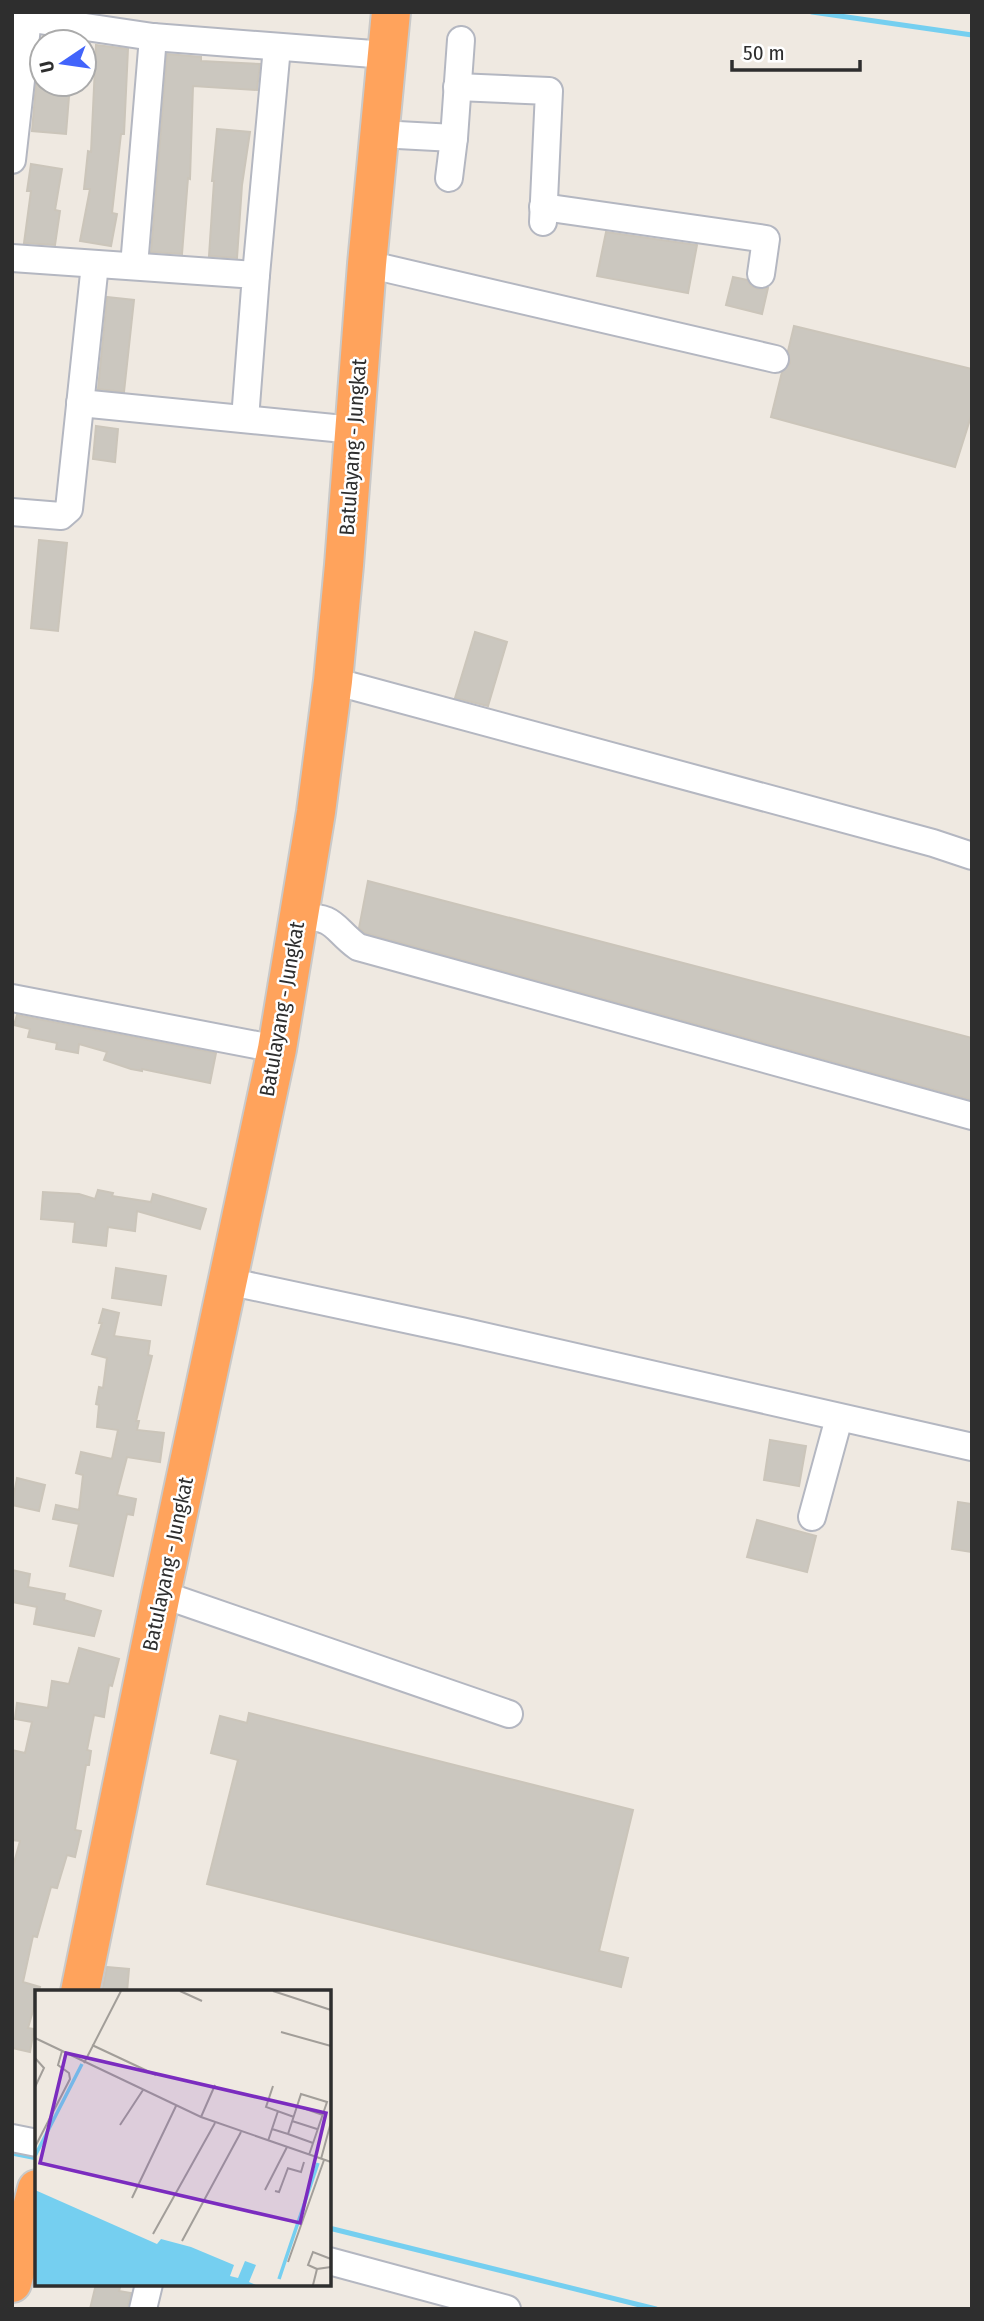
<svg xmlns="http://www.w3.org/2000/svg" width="984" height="2321" font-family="'Fira Sans Condensed',sans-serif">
<rect width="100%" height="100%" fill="#efe9e1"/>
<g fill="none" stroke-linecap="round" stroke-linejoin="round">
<!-- stream -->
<g stroke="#75cff0" stroke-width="5">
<path d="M812,12L972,35"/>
<path d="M12,2153L37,2158"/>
<path d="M329,2228L656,2309"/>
</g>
</g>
<!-- building -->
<g fill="#cbc7bf" stroke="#cbc5ba" stroke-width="2">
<path d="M96,45L128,49L124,134H121L112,213L117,214L111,246L80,241L90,189H84L88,151L91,152Z"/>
<path d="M167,54L201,57V61L260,64L257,90L193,86L190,179L188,178L182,254L151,252Z"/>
<path d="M36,84H70L66,134L32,131Z"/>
<path d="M217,129L250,132L242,185L237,258L209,256L214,181H212Z"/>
<path d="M31,164L62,169L55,210L60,211L55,245L24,243L31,191H27Z"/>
<path d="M606,232L697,245L688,293L597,276Z"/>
<path d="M733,277L747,280L751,286L758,289L768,288L762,314L726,305Z"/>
<path d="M107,297L134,300L124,392L98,389Z"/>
<path d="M794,326L972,369V413L955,467L771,417L782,372L790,363L788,351Z"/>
<path d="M96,426L118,429L115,462L93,459Z"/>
<path d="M39,540L67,543L58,631L31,628Z"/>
<path d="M475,632L507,642L488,706L455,698Z"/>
<path d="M368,881L972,1038V1100L365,933L359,928Z"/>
<path d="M17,1015L216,1053L210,1083L142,1069V1071L131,1069L104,1060L107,1052L79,1044L78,1053L56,1049L57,1043L28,1037L30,1029L14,1025Z"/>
<path d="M98,1190L113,1193L112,1196L151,1202L153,1194L206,1209L200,1229L137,1211L135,1231L108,1227L106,1246L73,1242L75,1222L41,1219L43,1192L79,1194L95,1199Z"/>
<path d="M116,1268L166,1276L161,1305L112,1298Z"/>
<path d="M103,1309L119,1313L114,1336L150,1341L148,1355L152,1356L136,1421H139L137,1430L164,1433L160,1462L127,1457L117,1495L136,1499L133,1515L127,1514L113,1576L70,1566L79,1524L53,1519L56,1505L79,1510L83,1475L76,1473L81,1452L112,1459L118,1430L97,1427L99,1405L96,1404L99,1387L103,1388L107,1358L92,1354L102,1323H99Z"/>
<path d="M770,1440L806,1446L799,1486L764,1480Z"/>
<path d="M17,1478L45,1485L39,1511L12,1505Z"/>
<path d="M958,1502L972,1504V1552L952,1549Z"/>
<path d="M757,1520L816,1536L807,1572L747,1557Z"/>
<path d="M12,1570L30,1574L28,1587L65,1594L64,1600L101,1611L94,1636L34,1624L37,1607L12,1602Z"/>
<path d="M79,1648L119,1659L112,1686L109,1685L104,1717L94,1715L87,1750L91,1751L89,1765H86L75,1830L81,1831L75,1857L67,1855L57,1888L51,1887L37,1937L33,1936L23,1982L40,1987L28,2028L34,2029L30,2052L12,2048V1870L20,1841L12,1840V1750L25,1753L32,1722L15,1719L17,1703L48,1708L52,1681L69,1684Z"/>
<path d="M249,1713L633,1810L599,1951L628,1958L621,1987L207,1884L238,1760L211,1753L220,1716L247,1723Z"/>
<path d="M107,1967L129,1969L127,1992H102Z"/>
<path d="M96,2284H121L119,2291L131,2293L127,2309H90Z"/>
</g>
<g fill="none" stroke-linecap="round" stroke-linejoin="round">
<!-- minor casing -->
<g stroke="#b4b7c1" stroke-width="30">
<g id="minor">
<path d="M12,16L153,37L386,55"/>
<path d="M457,87L549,91L543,222"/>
<path d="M379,134L454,138L461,40"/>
<path d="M12,160L28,18"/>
<path d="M449,178L454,138"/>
<path d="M543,207L766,239L761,274"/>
<path d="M12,258L256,275L245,419"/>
<path d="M367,264L775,359"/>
<path d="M134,266L153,37"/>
<path d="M256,275L277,47"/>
<path d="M80,403L354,430"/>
<path d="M12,512L61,516L69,509L95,264"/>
<path d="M333,681L933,843L972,856"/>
<path d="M299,917C337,916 332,928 358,947L972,1116"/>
<path d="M12,998L277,1049"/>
<path d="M227,1281L461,1331L972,1447"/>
<path d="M812,1517L839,1418"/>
<path d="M161,1594L509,1714"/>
<path d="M12,2138L37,2143"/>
<path d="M329,2261L507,2309"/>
<path d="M143,2309L149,2284"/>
</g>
</g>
<!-- highway casing -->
<g stroke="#c9c9c9" stroke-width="42">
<g id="highway">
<path d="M80,1992L161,1594L277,1049L316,812L333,681L344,565L367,264L391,12"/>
<path d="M12,2283L37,2189"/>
</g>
</g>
<!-- minor -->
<use href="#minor" stroke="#fff" stroke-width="26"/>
<!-- highway -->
<use href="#highway" stroke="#ffa35c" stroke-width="38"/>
</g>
<g text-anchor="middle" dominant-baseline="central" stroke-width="5" stroke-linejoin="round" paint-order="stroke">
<!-- street labels -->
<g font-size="21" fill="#2e2e2e" stroke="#fff">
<text transform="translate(353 447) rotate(-86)">Batulayang - Jungkat</text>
<text transform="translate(282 1009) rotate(-80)">Batulayang - Jungkat</text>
<text transform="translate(168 1564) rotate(-78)">Batulayang - Jungkat</text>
</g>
</g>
<!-- overview -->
<g transform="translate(35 1990)">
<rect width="296" height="296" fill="#efe9e1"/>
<path d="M0,200L122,254L126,249L156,257L199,275L195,286L203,288L210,271L221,275L214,292L221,295H0Z" fill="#75cff0"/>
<path fill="none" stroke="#75cff0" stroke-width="3.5" d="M0,166L47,74M244,289L283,173"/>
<path fill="none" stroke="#a29e99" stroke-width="2" d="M145,1L167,11M238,1L296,20M246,42L296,56M0,48L166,127L296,172M57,55L121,85M0,68L9,78L0,97M49,73L86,1M238,96L231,117L259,127M262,116L288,125M166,127L180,95M257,131L282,139M85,135L108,100M237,139L253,144L266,104L292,112L274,165M253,144L278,153M233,151L243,121M0,157L35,89L34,83L23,75L27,61M286,169L296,132M252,178L266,182L269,172M230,200L252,157M240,201L244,202L253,178M97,208L141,116M118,244L180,133M147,251L206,142M253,272L289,170M282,279L273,275L278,262L296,269M278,295L282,279L296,277"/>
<path fill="#7b2cbf" fill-opacity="0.15" stroke="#7b2cbf" stroke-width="3.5" d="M31,63L291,123L265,233L5,173Z"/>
<rect width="296" height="296" fill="none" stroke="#2e2e2e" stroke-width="3.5"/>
</g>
<!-- border -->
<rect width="984" height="2321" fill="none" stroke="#2e2e2e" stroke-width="28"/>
<!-- north arrow -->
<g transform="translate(63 63) rotate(257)"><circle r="33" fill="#ffffff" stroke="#ababab" stroke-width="2"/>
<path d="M0-5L12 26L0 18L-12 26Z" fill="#4264fb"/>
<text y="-10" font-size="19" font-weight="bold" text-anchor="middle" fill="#2e2e2e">U</text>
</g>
<!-- scale -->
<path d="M732 60v10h128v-10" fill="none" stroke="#2e2e2e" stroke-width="3.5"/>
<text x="743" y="60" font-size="21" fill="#2e2e2e" stroke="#ffffff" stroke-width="5" paint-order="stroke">50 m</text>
</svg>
